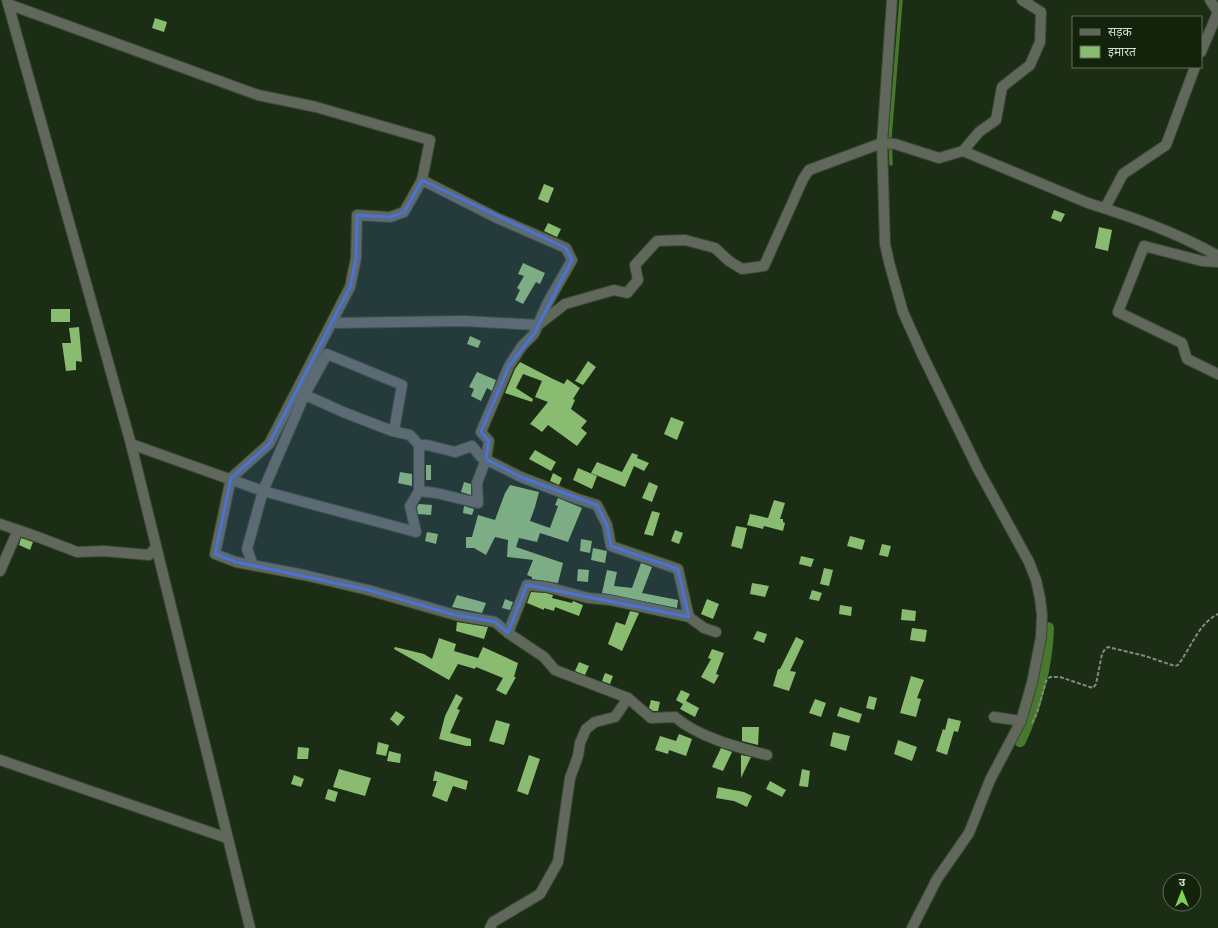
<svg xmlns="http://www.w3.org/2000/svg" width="1218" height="928" font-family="Signika,'Noto Sans Devanagari',sans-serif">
<rect width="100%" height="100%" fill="#1c2d15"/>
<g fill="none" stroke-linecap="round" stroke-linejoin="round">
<!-- stream -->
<path stroke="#47782e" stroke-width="3.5" d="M891,164L890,137L901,0"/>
<!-- canal -->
<path stroke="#47782e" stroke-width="12" d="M1020,741C1036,707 1047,665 1048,628"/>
</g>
<!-- building -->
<g fill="#89bc71">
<path d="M155,18L167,22L164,32L152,28Z"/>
<path d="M544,184L554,188L548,203L538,199Z"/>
<path d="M1054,210L1065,214L1061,222L1051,218Z"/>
<path d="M548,223L561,229L557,237L544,231Z"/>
<path d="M1099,227L1112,230L1108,251L1095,248Z"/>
<path d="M523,263L545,273L540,284L536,282L523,304L515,300L520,290L517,288L524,276L518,274Z"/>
<rect x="51" y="309" width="19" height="13"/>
<path d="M79,327L82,362L76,361V370L66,371L62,343H71L69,328Z"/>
<path d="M470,336L481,341L478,348L467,344Z"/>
<path d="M588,361L596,367L583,385L575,381Z"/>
<path d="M520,362L551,378L564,384L567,379L580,388L573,399L575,400L571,409L587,421L581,428L587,433L577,446L548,425L542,432L535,427L530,424L548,402L535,397L542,381L523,374L516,388L533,399L532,402L505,393L515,369Z"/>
<path d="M477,372L496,380L492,391L487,388L481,401L471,396L474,389L469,387Z"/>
<path d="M671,417L684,422L677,440L664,434Z"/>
<path d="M535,450L556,462L551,471L529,459Z"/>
<path d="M632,453L638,455L637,458L649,463L644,471L634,466L625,487L591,473L597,462L622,472Z"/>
<rect x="426" y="465" width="5" height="15"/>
<path d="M578,468L597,476L592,489L573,480Z"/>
<path d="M400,472L412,474V486L398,483Z"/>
<path d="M553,473L562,478L559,485L550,481Z"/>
<path d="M464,482L471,484V495L461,492Z"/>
<path d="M649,482L658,486L652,502L642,498Z"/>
<path d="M510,485L539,492L535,507L530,521L550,528L558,506L555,505L558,498L582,508L568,542L540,533L537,542L519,538L516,547L563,563L558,583L532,579V577L527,575L533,560L507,557L508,540L495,537L486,555L474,548H466V537H472L478,515L495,520L505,493Z"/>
<path d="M774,500L785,503L780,519H783V522L785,523L783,531L764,526L763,529L747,525L750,514L768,518Z"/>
<path d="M419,504L432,505L431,515L418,514L417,507Z"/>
<path d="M464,506L474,509L472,515L463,513Z"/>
<path d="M652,511L660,513L653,536L644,534Z"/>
<path d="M736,526L747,528L742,549L731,546Z"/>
<path d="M675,530L683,533L679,544L671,541Z"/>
<path d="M427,532L438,534L436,544L425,541Z"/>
<path d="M850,536L865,540L862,550L847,546Z"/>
<path d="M21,538L33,542L30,550L19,545Z"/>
<path d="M581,539L592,541L590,553L580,551Z"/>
<path d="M882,544L891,546L888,557L879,555Z"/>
<path d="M593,548L607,551L605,563L591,560Z"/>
<path d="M801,556L814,559L811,567L799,564Z"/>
<path d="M641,563L652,567L642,593L678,600L677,608L602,593L607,570L617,572L614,586L632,588Z"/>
<path d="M824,568L833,570L829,586L820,584Z"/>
<path d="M578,569L589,570L588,582L577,581Z"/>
<path d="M752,583L769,586L765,597L750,594Z"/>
<path d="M812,590L822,593L819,601L809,599Z"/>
<path d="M531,592L546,593L553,595L552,598L572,603L573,601L583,605L579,616L555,607L554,611L544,608V610L527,603Z"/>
<path d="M457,595L486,603L482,613L452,607Z"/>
<path d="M505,599L513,602L510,610L502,608Z"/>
<path d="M707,599L719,604L713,619L701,614Z"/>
<path d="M840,605L852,607L851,616L839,614Z"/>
<path d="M902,609L916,611L915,621L901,620Z"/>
<path d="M630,611L639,613L622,651L608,644L616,622L625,625Z"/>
<path d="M457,622L488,627L484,639L456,631Z"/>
<path d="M912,628L927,630L925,642L910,640Z"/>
<path d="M757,631L767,634L764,643L753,639Z"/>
<path d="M796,637L804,641L790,671L796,672L789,691L773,686L778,669H780Z"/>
<path d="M439,638L456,644L454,651L478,658L483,647L518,663L514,677H516L506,695L496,690L503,678L476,667L475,669L458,664L449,680L394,649L395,647L424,654L432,659Z"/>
<path d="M712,649L724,653L716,674L719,675L714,684L701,677L711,659L708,658Z"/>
<path d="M579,662L589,666L585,675L575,671Z"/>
<path d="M605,673L613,676L610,684L602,681Z"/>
<path d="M911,676L924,680L917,698L921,699L916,717L900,713Z"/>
<path d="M681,690L690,694L686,701L699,708L695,717L680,709L683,704L676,700Z"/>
<path d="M456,694L463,698L457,709L460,710L450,733L471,739V746H466L439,739L445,716Z"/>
<path d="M869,696L877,698L874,710L866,708Z"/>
<path d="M815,699L826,703L821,717L809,713Z"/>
<path d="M651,700L660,702L658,711H653L649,708Z"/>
<path d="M840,707L862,714L859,723L837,716Z"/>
<path d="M396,711L405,717L398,726L390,719Z"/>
<path d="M948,718L961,721L958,732L954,731L947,755L936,751L943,729L945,730Z"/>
<path d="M496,720L510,724L504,745L489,741Z"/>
<path d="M742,727H759L758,745L742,741Z"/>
<path d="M833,732L850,736L846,751L830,746Z"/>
<path d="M679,734L692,739L686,756L669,750L668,754L655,750L660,736L676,741Z"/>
<path d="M898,740L917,747L912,761L894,754Z"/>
<path d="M378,742L389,745L386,756L376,754Z"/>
<path d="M298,747L309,748L308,759H297Z"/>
<path d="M721,748L732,752L723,771L712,767Z"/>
<path d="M389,751L401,754L400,763L387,761Z"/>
<path d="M529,755L540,759L528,795L517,791Z"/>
<path d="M741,755L751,757L741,778Z"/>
<path d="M339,769L371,778L365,796L333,787Z"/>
<path d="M802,769L810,771L808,787L799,786Z"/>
<path d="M435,771L468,781L466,790L453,786L447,802L432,796L437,781H433Z"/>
<path d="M294,775L304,779L301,787L291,784Z"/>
<path d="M770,781L786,790L782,797L766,789Z"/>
<path d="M718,787L744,792L752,796L747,807L734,801L716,798Z"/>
<path d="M328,789L338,792L335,802L325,799Z"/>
</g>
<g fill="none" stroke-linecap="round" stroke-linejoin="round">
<!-- minor casing -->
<g stroke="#394933" stroke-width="12">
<g id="minor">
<path d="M7,0L131,444L250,928"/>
<path d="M892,0L882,143L885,244L889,262L903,312L921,352L978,469L1029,562L1036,580L1040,598L1042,615L1041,637L1032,683L1021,721"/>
<path d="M1210,0L1218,12"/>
<path d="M8,4L258,95L316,107L430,140L422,180"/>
<path d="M1201,52L1218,12"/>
<path d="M963,151L979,132L996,120L1002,87L1030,65L1040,42L1041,12L1022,0"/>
<path d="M1105,208L1123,174L1166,145L1195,67"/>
<path d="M1218,262L1202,261L1144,246L1118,312L1182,343L1187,359L1218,374"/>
<path d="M332,323L464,321L538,325L565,304L614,290L627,293L638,280L635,265L657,241L685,240L715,248L729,261L742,269L764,266L803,179L809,170L882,143L895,144L939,158L963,151L1088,203C1132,217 1178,233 1218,256"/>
<path d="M304,396L327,354L402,385L394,431"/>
<path d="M131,444L263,491L304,396L312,398L343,412L392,431L410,435L419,445V491L410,506L416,532L263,491L247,549L253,565"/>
<path d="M419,445H427L455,452L472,446L481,457L521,477L578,499L597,505L607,525L611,546L678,569L689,617L610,600L588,598L547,587L527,585L508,633"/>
<path d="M419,491L436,493L478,503L477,483L486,459L489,441L481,432L509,366L522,346L534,334L547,304L572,260L566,248L497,218L422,180L404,212L390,217L357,215L356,258L350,287L269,444L231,478L215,554L236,562L304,575L368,590L455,615L495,622L508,633L544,657L555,670L628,698L615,717L595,722L586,729L580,743L578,756L570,778L558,862L540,894L493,922L490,928"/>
<path d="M0,524L38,537L77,552L104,551L149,555L156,547"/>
<path d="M0,571L18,530"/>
<path d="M689,617L704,628L716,632"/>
<path d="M628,698L651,718L675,717C698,737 737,747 767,755"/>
<path d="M0,760L227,838"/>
<path d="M912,928L937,879L969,833L990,780L1021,721L994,717"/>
</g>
</g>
<!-- path -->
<path stroke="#7f8d79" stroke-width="2" stroke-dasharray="4 2" stroke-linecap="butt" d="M1032,723L1037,713L1046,681L1050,677H1060L1093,688L1096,684L1102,654L1105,649L1108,647L1145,656L1175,666L1178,665C1191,648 1198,624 1218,614"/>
<!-- minor -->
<use href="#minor" stroke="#5f685b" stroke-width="10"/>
</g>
<!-- marked area -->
<path fill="#4b72d6" fill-opacity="0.2" stroke="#4b72d6" stroke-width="3" stroke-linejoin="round" d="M422,180L566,248L572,260L534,334L509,366L481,432L489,441L486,459L521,477L597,505L607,525L611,546L678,569L689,617L527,585L508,633L495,622L455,615L368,590L236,562L215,554L231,478L269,444L350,287L356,258L357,215L390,217L404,212Z"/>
<!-- legend -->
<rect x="1072" y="16" width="130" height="52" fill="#13230b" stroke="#606e59"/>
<rect x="1080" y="29" width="20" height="6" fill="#5f685b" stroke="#606e59"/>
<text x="1108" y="36" font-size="12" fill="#d4dfcf">सड़क</text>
<rect x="1080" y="46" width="20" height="12" fill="#89bc71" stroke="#606e59"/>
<text x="1108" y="56" font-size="12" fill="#d4dfcf">इमारत</text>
<!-- north arrow -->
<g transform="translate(1182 892)"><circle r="19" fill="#13230b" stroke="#606e59"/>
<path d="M0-3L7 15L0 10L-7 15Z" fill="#7ed153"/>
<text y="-6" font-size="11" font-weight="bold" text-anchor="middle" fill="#d4dfcf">उ</text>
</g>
</svg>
